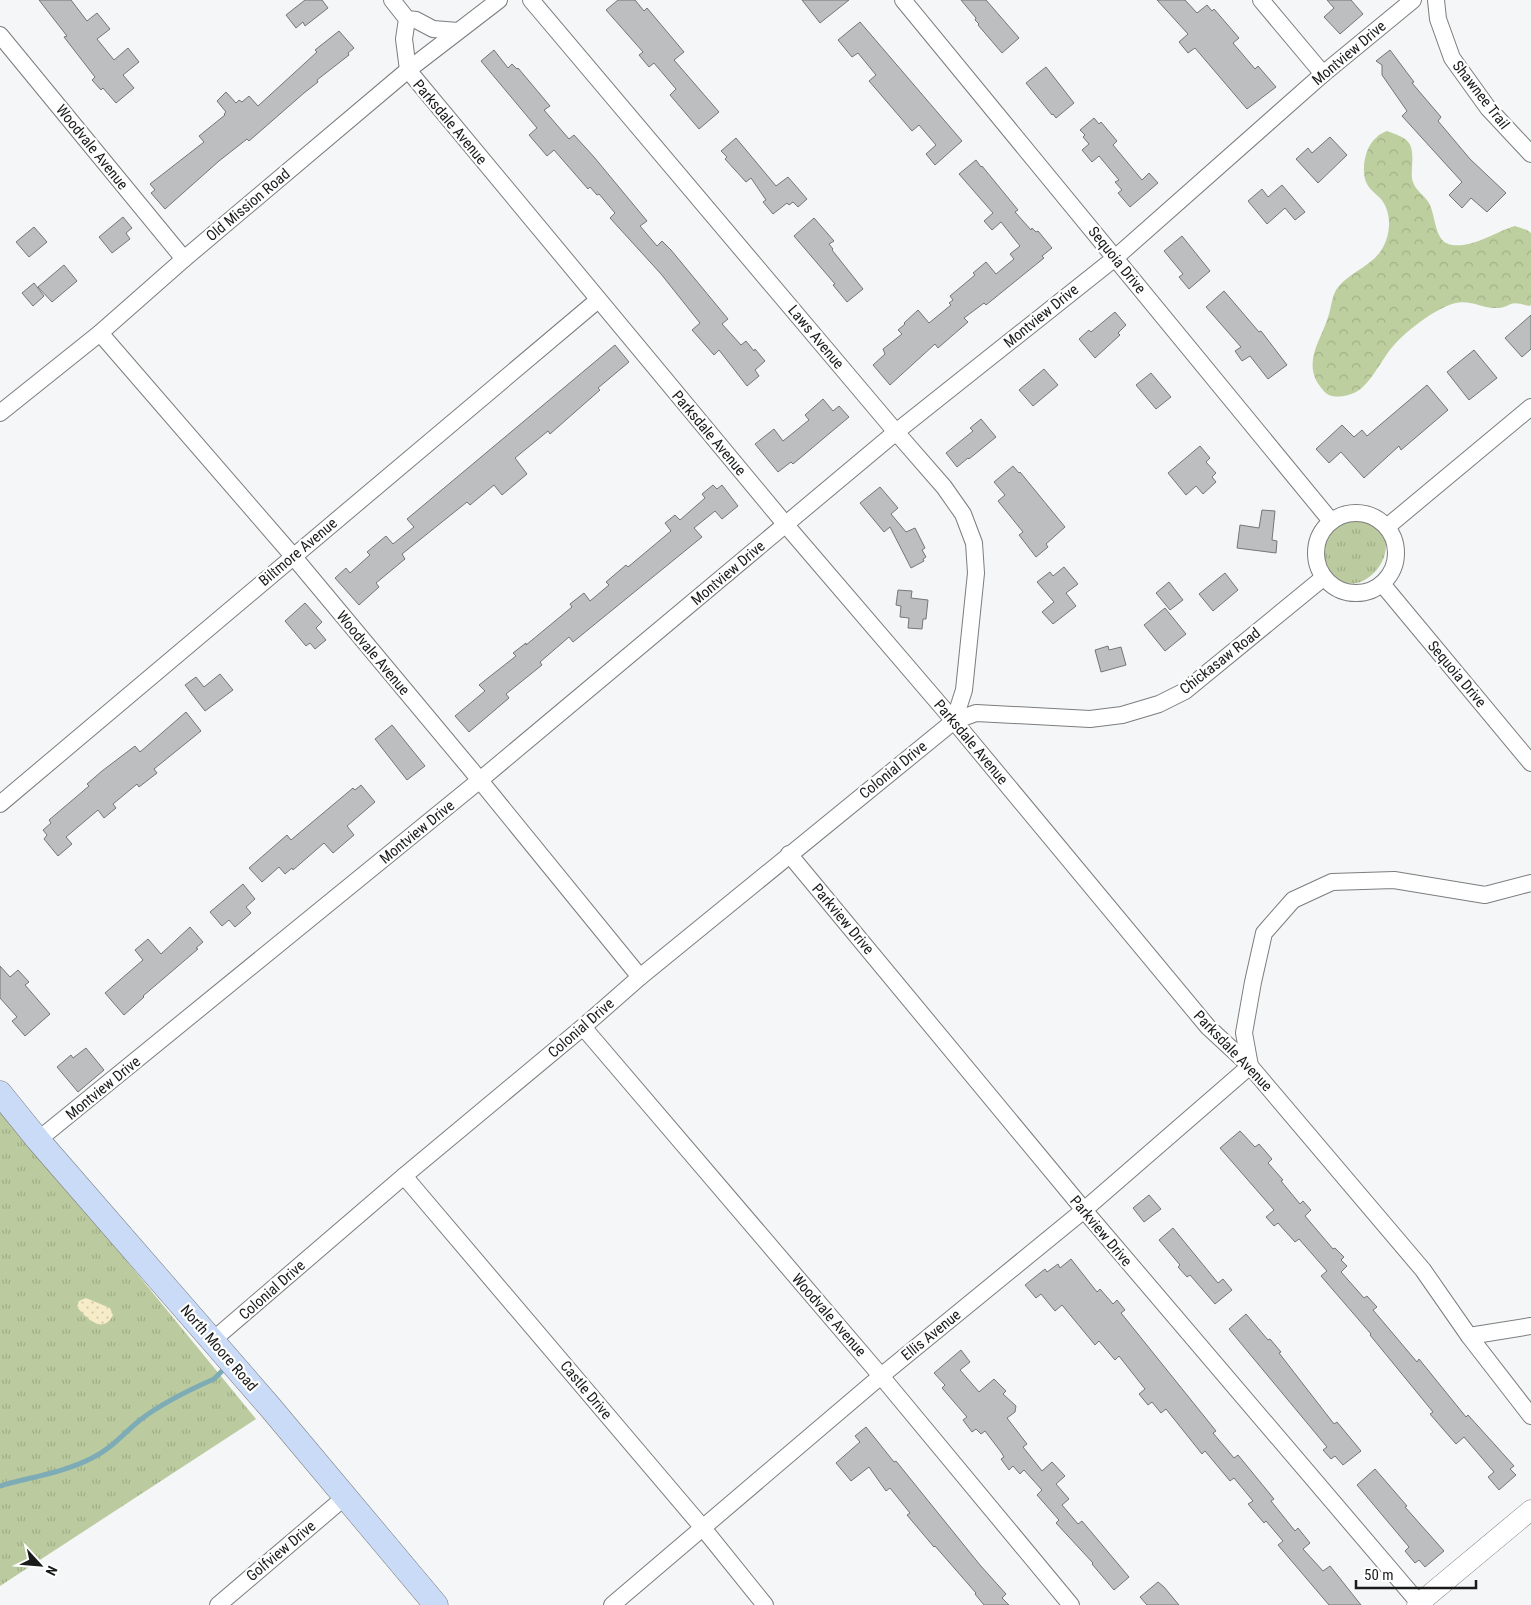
<svg xmlns="http://www.w3.org/2000/svg" width="1531" height="1605" font-family="'Roboto Condensed',sans-serif">
<defs>
<pattern id="grass-tufts" width="24" height="20" patternUnits="userSpaceOnUse" patternTransform="scale(1.25)"><rect width="24" height="20" fill="#bbcb9f"/><path d="M3 7l-1-3M5 7V3M7 7l1-3M15 17l-1-3M17 17v-4M19 17l1-3" fill="none" stroke="#a0ae88"/></pattern>
<pattern id="forest-crowns" width="20" height="18" patternUnits="userSpaceOnUse" patternTransform="scale(1.25)"><rect width="20" height="18" fill="#bdcf9e"/><path d="M2 6a3 3 0 1 1 6 0M12 15a3 3 0 1 1 6 0" fill="none" stroke="#a2b188"/></pattern>
<pattern id="sand-dots" width="8" height="8" patternUnits="userSpaceOnUse" patternTransform="scale(1.25)"><rect width="8" height="8" fill="#f6ecc7"/><path d="M2 2h.1M6 6h.1" fill="none" stroke="#d2caaa" stroke-width="1.8" stroke-linecap="round"/></pattern>
</defs>
<rect width="100%" height="100%" fill="#f5f6f7"/>
<!-- grass -->
<g fill="url(#grass-tufts)">
<path d="M1355,519C1423,529 1362,614 1331,572C1313,547 1328,526 1355,519Z"/>
<path d="M0,1106L256,1419L0,1586Z"/>
</g>
<!-- forest -->
<path fill="url(#forest-crowns)" d="M1387,131C1409,139 1414,141 1412,167C1412,172 1411,177 1413,182C1416,191 1424,195 1429,203C1436,215 1434,243 1452,245C1473,248 1495,232 1515,226L1527,230L1531,233V304L1530,306C1524,305 1516,302 1511,304C1506,306 1503,308 1497,308C1482,309 1470,298 1452,304C1431,311 1399,336 1387,354C1380,364 1367,387 1356,392C1348,396 1335,399 1327,394C1323,391 1320,386 1317,382C1304,358 1323,337 1329,314C1332,304 1332,294 1339,286C1351,272 1373,265 1382,249C1391,234 1392,213 1381,199C1376,194 1369,189 1366,182C1361,169 1365,146 1377,137C1379,134 1383,133 1387,131Z"/>
<!-- sand -->
<path fill="url(#sand-dots)" d="M86,1298L110,1308L113,1315C103,1335 87,1319 77,1307L79,1301Z"/>
<g fill="none" stroke-linecap="round" stroke-linejoin="round">
<!-- stream -->
<path stroke="#7dacb7" stroke-width="5" d="M0,1486C30,1477 63,1473 92,1458C111,1449 124,1433 140,1420C162,1403 189,1390 214,1379L222,1371"/>
</g>
<!-- building -->
<g fill="#bdbebf" stroke="#757676">
<path d="M39,0H71L87,21L97,13L110,29L97,39L114,60L128,48L139,62L123,75L134,88L116,103L103,88L101,90L92,80L95,77L64,37L67,36Z"/>
<path d="M305,0H322L328,8L305,26L303,22L296,28L286,15Z"/>
<path d="M618,0H635L644,11L647,8L684,52L674,60L719,112L699,129L670,95L676,89L654,63L649,67L639,55L643,52L606,10Z"/>
<path d="M802,0H849L820,23Z"/>
<path d="M961,0H986L1019,38L1002,53L978,25L979,24L975,20L976,18Z"/>
<path d="M1157,0H1185L1197,13L1207,5L1212,11L1214,9L1239,38L1233,43L1255,69L1258,66L1276,87L1247,109L1195,48L1188,53L1179,42L1188,34Z"/>
<path d="M1327,0H1351L1363,14L1340,34L1324,17L1334,8Z"/>
<path d="M860,22L962,141L935,165L926,154L936,145L919,125L912,131L869,81L876,75L858,53L852,57L838,40Z"/>
<path d="M339,31L354,48L348,53L349,55L317,80L318,82L304,93L249,141L247,139L219,161L165,209L151,193L155,190L150,184L204,142L199,136L225,115L224,114L226,112L217,101L226,92L236,103L239,100L242,102L249,96L258,106L317,52L315,50Z"/>
<path d="M494,50L508,68L512,64L517,69L518,68L550,106L544,110L569,139L574,135L594,157L647,221L640,226L657,246L662,241L671,250L728,319L722,324L741,345L746,341L754,351L755,349L765,361L755,370L759,376L747,386L719,350L714,355L692,330L700,323L661,274L610,218L615,213L599,194L597,195L590,187L588,189L554,150L547,156L529,135L537,128L481,61Z"/>
<path d="M1390,50L1414,82L1412,83L1441,117L1438,121L1470,159L1506,193L1487,212L1471,198L1462,208L1449,195L1462,182L1402,116L1407,111L1382,75V65L1376,61Z"/>
<path d="M1046,67L1074,103L1056,118L1053,114L1052,115L1026,83Z"/>
<path d="M1094,118L1099,124L1101,122L1117,141L1113,145L1142,180L1149,173L1158,183L1130,207L1118,193L1122,190L1115,182L1119,180L1099,156L1092,162L1082,150L1089,144L1083,137L1085,135L1080,130Z"/>
<path d="M1330,137L1347,155L1318,183L1296,159L1308,148L1312,153Z"/>
<path d="M736,138L776,186L788,177L807,199L798,207L793,202L789,205L787,203L773,214L763,202L766,200L751,178L746,182L725,159L727,157L721,151Z"/>
<path d="M976,160L981,167L982,166L1018,210L1015,212L1031,230L1032,228L1036,232L1038,231L1052,248L1042,256L1044,258L986,305L984,303L964,318L968,322L938,348L935,344L890,385L873,365L885,354L883,349L902,334L898,330L905,324L904,323L918,310L929,323L951,305L949,303L953,300L950,296L975,275L973,273L986,262L996,274L1014,259L1010,254L1020,246L1001,222L992,230L984,221L993,213L959,174Z"/>
<path d="M1282,185L1305,212L1295,220L1285,208L1267,224L1248,201L1262,189L1268,197Z"/>
<path d="M123,217L132,228L126,233L130,239L112,253L99,237Z"/>
<path d="M814,218L834,241L829,244L833,249L832,250L863,289L847,302L833,285L835,284L794,236Z"/>
<path d="M34,227L47,242L29,257L16,242Z"/>
<path d="M1182,236L1210,271L1189,289L1179,277L1183,274L1164,251Z"/>
<path d="M64,265L77,281L52,302L38,287Z"/>
<path d="M34,283L44,296L33,306L22,293Z"/>
<path d="M1224,291L1259,332L1261,331L1287,365L1268,379L1250,356L1242,361L1235,351L1241,347L1206,307Z"/>
<path d="M1115,312L1126,325L1118,333L1120,335L1095,358L1079,339L1089,330L1091,332Z"/>
<path d="M1531,315V349L1522,357L1505,338Z"/>
<path d="M615,345L629,362L598,388L600,390L550,434L548,431L515,458L527,474L502,495L494,485L470,505L467,502L402,554L405,559L376,583L379,587L359,605L335,578L346,568L350,573L370,555L367,552L386,536L393,544L414,527L407,519Z"/>
<path d="M1474,350L1497,378L1469,400L1447,372Z"/>
<path d="M1044,369L1058,385L1033,406L1019,390Z"/>
<path d="M1151,373L1171,397L1156,409L1136,385Z"/>
<path d="M1427,385L1448,410L1401,450L1399,446L1364,478L1341,452L1329,463L1316,449L1342,425L1354,437L1362,430L1367,436Z"/>
<path d="M823,399L833,411L839,406L849,417L793,464L791,462L778,472L755,444L774,429L783,441L809,420L805,415Z"/>
<path d="M981,419L996,437L969,459L968,458L957,467L946,453L973,431L970,428Z"/>
<path d="M1200,446L1210,458L1206,462L1216,473L1212,477L1216,482L1203,494L1196,486L1186,495L1168,473Z"/>
<path d="M1013,466L1019,473L1020,472L1065,527L1046,544L1048,547L1036,557L1019,535L1023,532L998,501L1005,495L994,482Z"/>
<path d="M713,485L717,489L722,485L738,506L722,519L715,511L694,528L702,537L573,642L569,637L540,662L542,665L506,694L509,698L469,732L455,716L485,691L479,685L516,656L513,653L526,643V645L572,607L570,604L584,593L590,601L609,585L606,582L626,565L628,567L671,531L665,523L675,515L680,520L705,498L702,494Z"/>
<path d="M880,487L898,508L891,514L906,532L915,528L925,548L922,550L926,557L923,559L924,561L911,568L890,527L884,532L860,503Z"/>
<path d="M1262,510L1275,511L1272,540L1277,541L1276,553L1237,548L1240,525L1259,528Z"/>
<path d="M1064,567L1078,584L1066,593L1076,606L1053,624L1042,612L1054,602L1037,582L1050,572L1053,576Z"/>
<path d="M1225,573L1238,590L1213,611L1199,594Z"/>
<path d="M1169,582L1183,600L1170,610L1156,593Z"/>
<path d="M898,590L912,591L911,598L928,600L926,619H923L922,629L908,628L909,618L900,617L901,606L896,605Z"/>
<path d="M305,603L322,622L316,628L326,640L315,649L310,643L306,646L285,621Z"/>
<path d="M1165,608L1186,634L1165,651L1144,625Z"/>
<path d="M1108,646L1109,650L1121,647L1126,665L1101,672L1095,650Z"/>
<path d="M220,674L233,690L205,711L185,685L196,677L204,687Z"/>
<path d="M186,712L201,731L154,769L157,773L139,787L137,784L113,804L116,808L104,818L98,810L66,837L72,844L58,856L44,839L47,835L43,830L51,823L49,820L89,786L87,784L102,771L135,746L140,752Z"/>
<path d="M392,725L425,766L407,780L375,739Z"/>
<path d="M361,785L375,802L347,826L354,835L333,853L324,843L293,870L292,868L285,874L279,867L262,882L249,868L287,835L291,840L353,788L355,790Z"/>
<path d="M243,884L255,899L246,907L251,913L235,927L229,920L222,926L210,912Z"/>
<path d="M190,927L203,942L196,948L198,949L143,996L144,997L124,1015L105,993L143,960L135,950L148,939L161,954Z"/>
<path d="M0,966L10,977L18,970L29,982L25,985L50,1014L25,1036L12,1021L17,1017L0,998Z"/>
<path d="M86,1048L104,1070L78,1092L57,1067L71,1055L73,1058Z"/>
<path d="M1240,1131L1255,1147L1259,1144L1272,1159L1268,1163L1283,1180L1281,1181L1300,1204L1303,1201L1311,1210L1305,1216L1333,1249L1335,1248L1344,1257L1341,1260L1347,1266L1341,1272L1364,1298L1367,1296L1377,1307L1373,1310L1417,1362L1419,1359L1466,1417L1468,1415L1514,1466L1510,1469L1516,1475L1499,1490L1488,1477L1494,1472L1464,1437L1456,1444L1430,1414L1433,1412L1370,1335L1371,1334L1321,1276L1327,1271L1299,1239L1295,1242L1278,1223L1274,1226L1266,1217L1274,1210L1220,1148Z"/>
<path d="M1149,1195L1161,1209L1144,1222L1133,1208Z"/>
<path d="M1173,1228L1218,1283L1223,1279L1232,1290L1215,1304L1190,1275L1187,1277L1178,1267L1180,1265L1159,1240Z"/>
<path d="M1071,1259L1097,1292L1100,1289L1113,1304L1117,1300L1125,1310L1121,1313L1216,1431L1213,1433L1234,1458L1238,1455L1274,1499L1271,1501L1295,1531L1298,1528L1310,1543L1303,1549L1323,1571L1330,1566L1361,1605H1329L1278,1545L1283,1541L1266,1521L1264,1523L1248,1504L1253,1501L1234,1478L1230,1481L1205,1451L1202,1454L1166,1409L1161,1413L1152,1402L1148,1405L1139,1394L1145,1389L1119,1356L1115,1360L1099,1341L1095,1345L1062,1305L1055,1311L1041,1294L1036,1298L1025,1285L1045,1269L1047,1272L1058,1264L1060,1268Z"/>
<path d="M1246,1314L1268,1340L1270,1339L1281,1352L1279,1353L1334,1424L1337,1422L1361,1451L1343,1465L1335,1456L1331,1459L1323,1450L1327,1447L1229,1329Z"/>
<path d="M961,1350L970,1362L960,1370L979,1392L994,1379L1006,1391L1003,1394L1016,1406L1015,1412L1007,1418L1027,1444L1023,1447L1042,1471L1052,1462L1065,1476L1056,1484L1069,1499L1062,1505L1078,1524L1082,1521L1129,1577L1114,1590L1092,1564L1093,1563L1056,1523L1059,1520L1037,1495L1042,1490L1024,1470L1020,1474L1013,1466L1009,1470L1001,1459L1004,1457L1001,1452L985,1431L981,1434L976,1429L972,1432L963,1420L967,1417L942,1388L945,1385L934,1373Z"/>
<path d="M866,1427L894,1462L896,1461L980,1565L1006,1594L1002,1598L1009,1605H984L975,1594L976,1593L935,1546L934,1547L907,1515L910,1513L890,1488L886,1491L869,1467L851,1481L836,1463L860,1442L855,1436Z"/>
<path d="M1375,1469L1407,1506L1405,1507L1444,1551L1425,1567L1419,1560L1415,1563L1405,1551L1409,1547L1357,1485Z"/>
<path d="M1158,1582L1164,1587L1179,1605H1147L1140,1597Z"/>
</g>
<g fill="none" stroke-linecap="round" stroke-linejoin="round">
<!-- minor casing -->
<g stroke="#7c7d7e" stroke-width="18">
<g id="minor">
<path d="M392,0L407,19L404,39L408,70"/>
<path d="M531,0L896,432L944,487L963,514L974,543L976,573L964,690L954,721"/>
<path d="M903,0L1331,521"/>
<path d="M1261,0L1323,74"/>
<path d="M1436,0L1438,19L1452,58L1488,108L1531,154"/>
<path d="M407,19L416,20L433,29L458,31"/>
<path d="M0,35L184,259"/>
<path d="M408,70L786,525L954,721L1208,1027L1250,1066L1423,1270L1469,1336L1531,1416"/>
<path d="M100,333L293,556L469,767L640,977"/>
<path d="M0,413L100,333L184,259L408,70L499,0"/>
<circle cx="1356" cy="553" r="40"/>
<path d="M1388,526L1531,407"/>
<path d="M1383,585L1531,763"/>
<path d="M0,804L598,300"/>
<path d="M789,854L1084,1210L1419,1603"/>
<path d="M583,1027L881,1376L1071,1605"/>
<path d="M38,1140L480,780L896,432L1115,258L1323,74L1413,0"/>
<path d="M404,1176L703,1528L765,1605"/>
<path d="M1469,1336L1531,1326"/>
<path d="M213,1340L404,1176L583,1027L640,977L954,721L976,713L1090,719L1122,715L1159,704L1185,691L1323,578"/>
<path d="M218,1605L345,1497"/>
<path d="M612,1605L881,1376L1084,1210L1250,1066L1244,1033L1253,982L1264,933L1293,900L1332,882L1394,880L1485,895L1531,883"/>
</g>
</g>
<!-- tertiary casing -->
<g stroke="#7c7d7e" stroke-width="21">
<path id="tertiary" d="M1417,1605L1531,1510"/>
</g>
<!-- secondary casing -->
<g stroke="#7c7d7e" stroke-width="25">
<path id="secondary" d="M0,1093L38,1140L270,1407L436,1605"/>
</g>
<!-- minor -->
<use href="#minor" stroke="#fff" stroke-width="16"/>
<!-- tertiary -->
<use href="#tertiary" stroke="#fff" stroke-width="20"/>
<!-- secondary -->
<use href="#secondary" stroke="#c9dbf7" stroke-width="24"/>
</g>
<g text-anchor="middle" dominant-baseline="central" stroke-width="4.5" stroke-linejoin="round" paint-order="stroke">
<!-- street labels -->
<g font-size="15" fill="#1a1b1b" stroke="#fff">
<text transform="translate(1349 53) rotate(-40)">Montview Drive</text>
<text transform="translate(1481 95) rotate(52)">Shawnee Trail</text>
<text transform="translate(450 122) rotate(50)">Parksdale Avenue</text>
<text transform="translate(92 147) rotate(51)">Woodvale Avenue</text>
<text transform="translate(248 205) rotate(-40)">Old Mission Road</text>
<text transform="translate(1117 260) rotate(51)">Sequoia Drive</text>
<text transform="translate(1041 316) rotate(-39)">Montview Drive</text>
<text transform="translate(816 337) rotate(50)">Laws Avenue</text>
<text transform="translate(709 433) rotate(50)">Parksdale Avenue</text>
<text transform="translate(298 552) rotate(-40)">Biltmore Avenue</text>
<text transform="translate(728 573) rotate(-40)">Montview Drive</text>
<text transform="translate(373 653) rotate(50)">Woodvale Avenue</text>
<text transform="translate(1220 661) rotate(-38)">Chickasaw Road</text>
<text transform="translate(1457 674) rotate(50)">Sequoia Drive</text>
<text transform="translate(971 742) rotate(50)">Parksdale Avenue</text>
<text transform="translate(893 770) rotate(-39)">Colonial Drive</text>
<text transform="translate(417 832) rotate(-39)">Montview Drive</text>
<text transform="translate(843 919) rotate(50)">Parkview Drive</text>
<text transform="translate(581 1028) rotate(-41)">Colonial Drive</text>
<text transform="translate(1233 1051) rotate(46)">Parksdale Avenue</text>
<text transform="translate(103 1088) rotate(-39)">Montview Drive</text>
<text transform="translate(1101 1231) rotate(50)">Parkview Drive</text>
<text transform="translate(272 1290) rotate(-41)">Colonial Drive</text>
<text transform="translate(829 1315) rotate(49)">Woodvale Avenue</text>
<text transform="translate(931 1335) rotate(-39)">Ellis Avenue</text>
<text transform="translate(219 1348) rotate(49)">North Moore Road</text>
<text transform="translate(586 1390) rotate(50)">Castle Drive</text>
<text transform="translate(281 1551) rotate(-40)">Golfview Drive</text>
</g>
</g>
<!-- north arrow -->
<g transform="translate(40 1565) rotate(116)" stroke="#ffffff" stroke-width="4" paint-order="stroke">
<path d="M0-4L9 19L0 12L-9 19Z" fill="#1a1b1b"/>
<text y="-8" font-size="14" font-weight="bold" text-anchor="middle" fill="#1a1b1b">N</text>
</g>
<!-- scale -->
<path d="M1356 1580v8h120v-8" fill="none" stroke="#1a1b1b" stroke-width="2.5"/>
<text x="1364" y="1580" font-size="15" fill="#1a1b1b" stroke="#ffffff" stroke-width="4" paint-order="stroke">50 m</text>
</svg>
